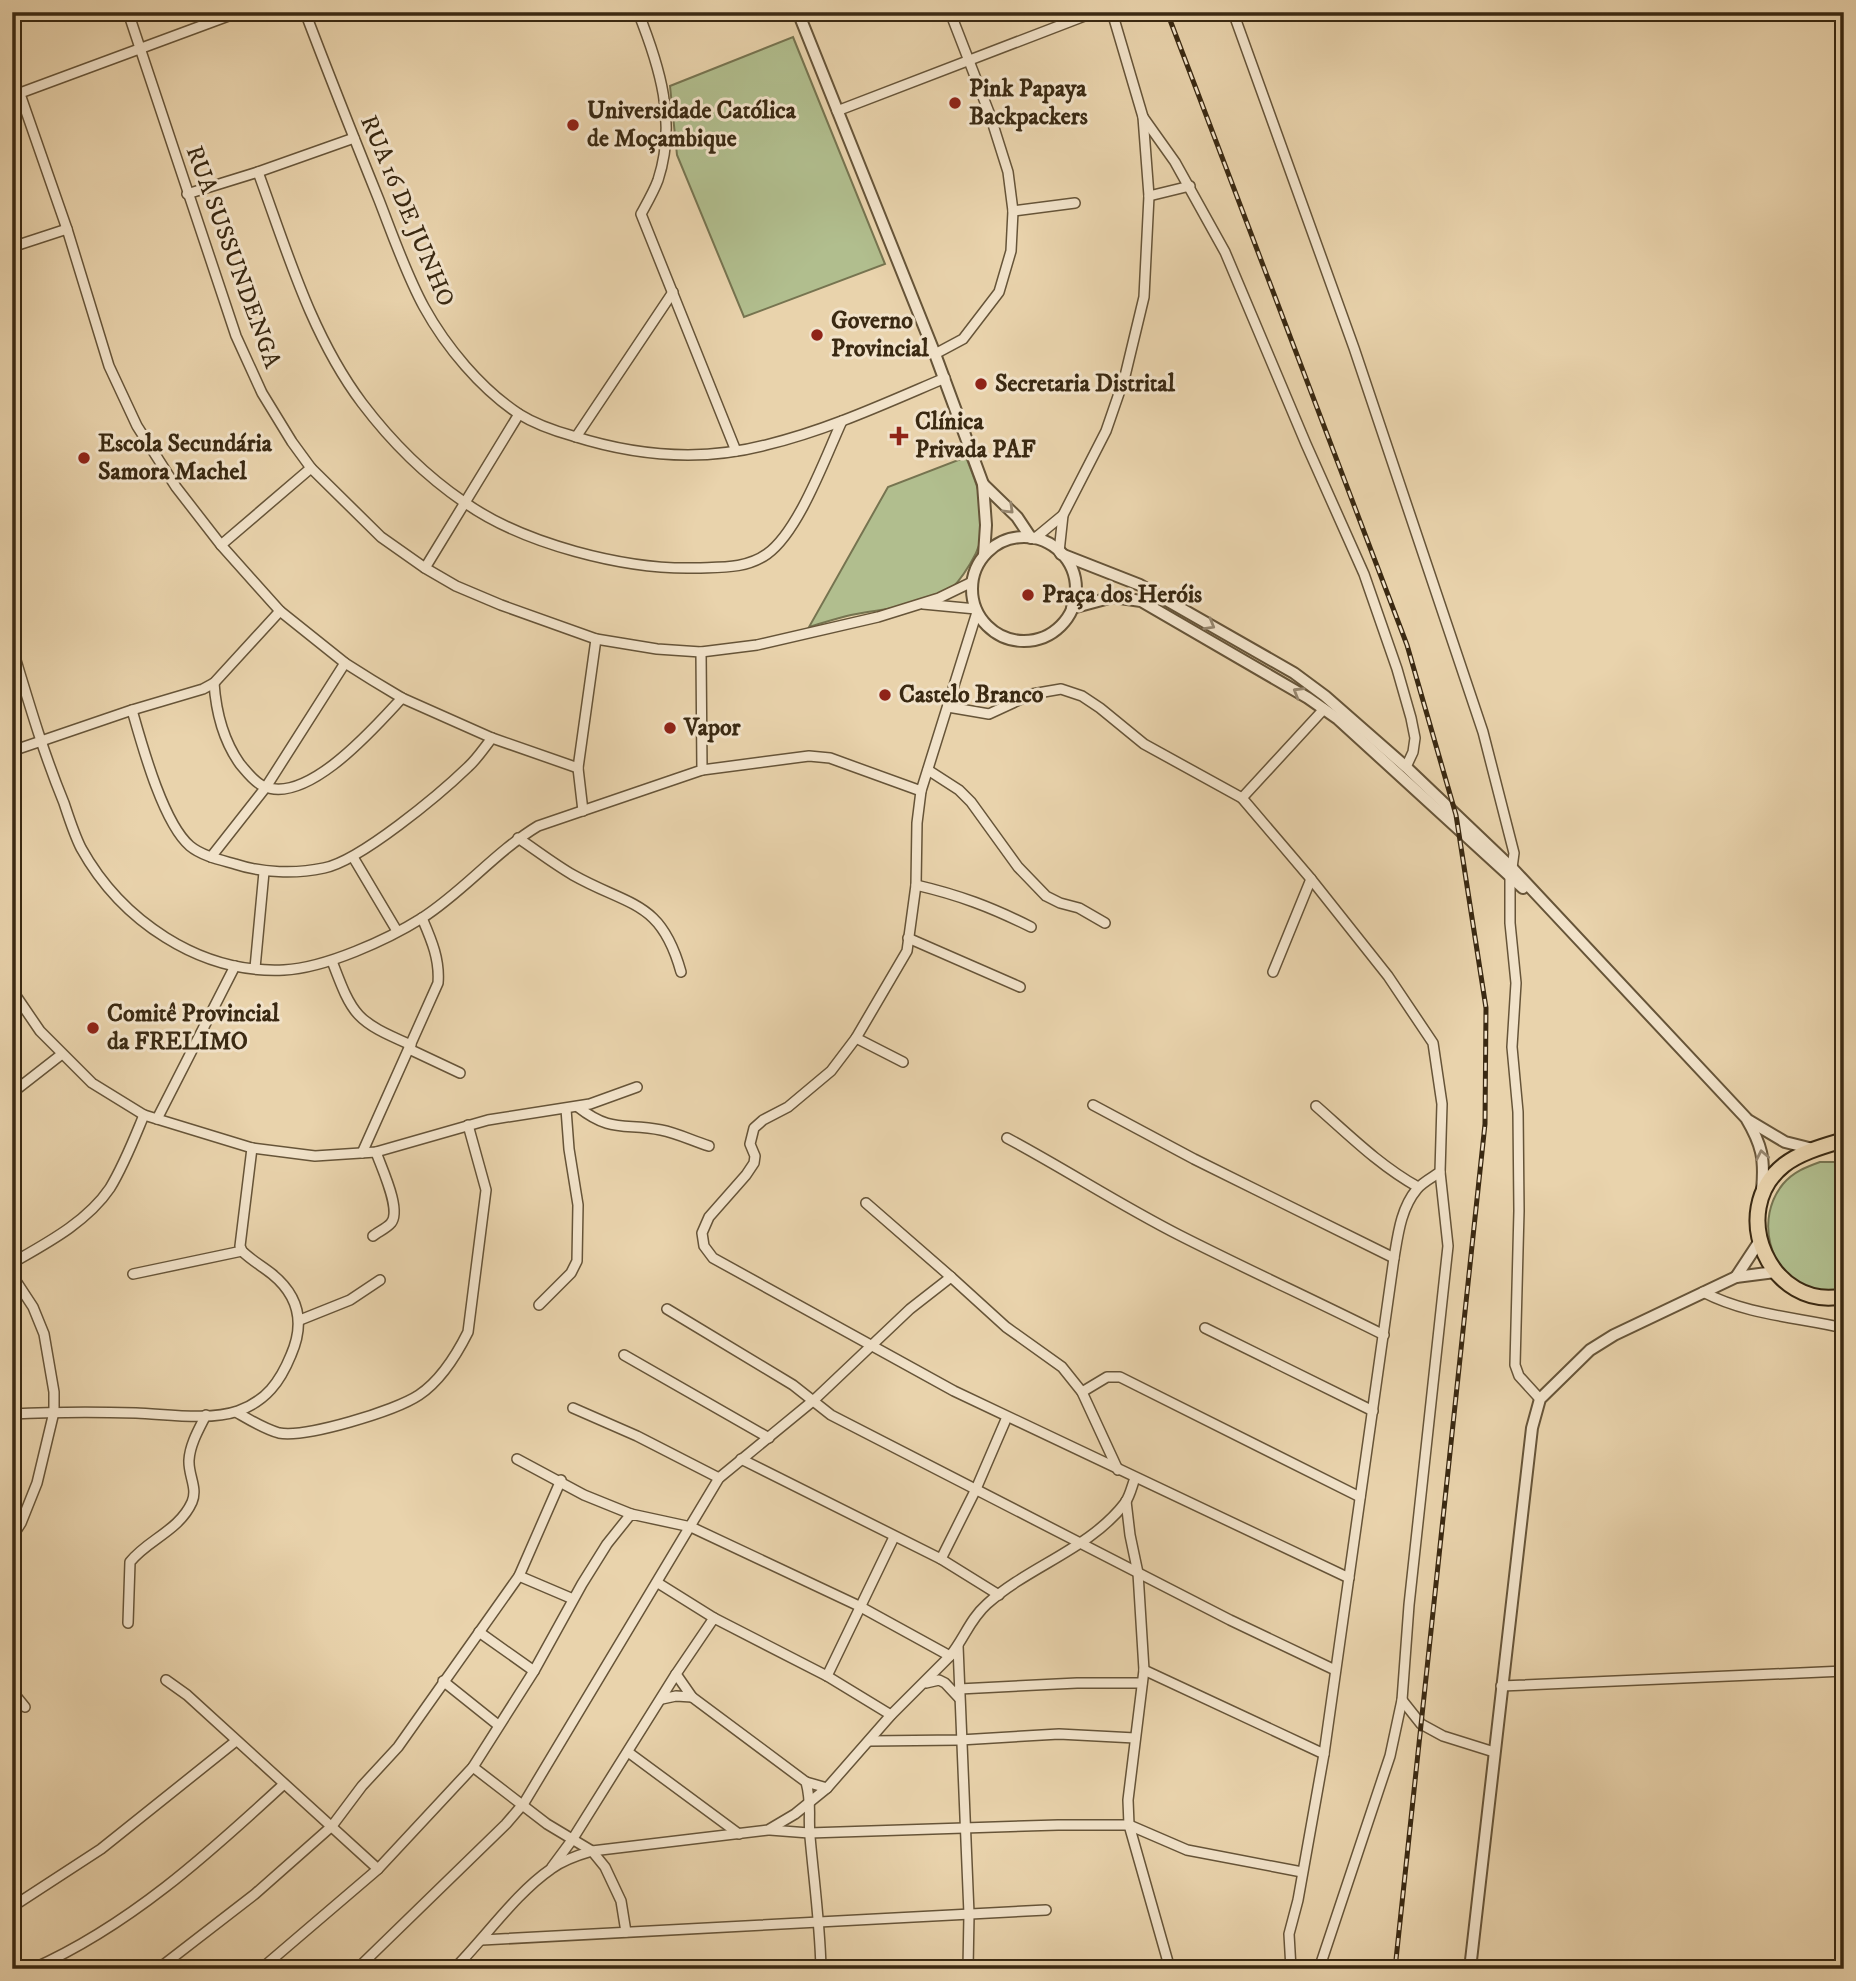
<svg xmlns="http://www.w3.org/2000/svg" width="1856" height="1981" font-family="'IM FELL DW Pica',serif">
<rect width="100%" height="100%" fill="#e9d3ac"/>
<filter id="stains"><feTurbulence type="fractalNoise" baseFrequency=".00286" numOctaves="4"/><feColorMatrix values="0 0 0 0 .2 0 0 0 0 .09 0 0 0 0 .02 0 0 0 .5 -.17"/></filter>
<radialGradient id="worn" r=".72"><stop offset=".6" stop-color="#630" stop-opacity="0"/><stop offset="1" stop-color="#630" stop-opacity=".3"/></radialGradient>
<!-- green -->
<g fill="#b1be8e" stroke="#767450" stroke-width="2">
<path d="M793,37L885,264L744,317L677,155L670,86Z"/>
<path d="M966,457C981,495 994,527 970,564C964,574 955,587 946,593C928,606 874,610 851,615C837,618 823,623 809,627L888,487Z"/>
<path d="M1820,1162H1844V1292C1834,1291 1820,1292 1811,1289C1768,1274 1755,1218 1783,1184C1793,1172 1806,1167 1820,1162Z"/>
</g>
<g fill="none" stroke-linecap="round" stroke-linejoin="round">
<!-- minor casing -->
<g stroke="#665438" stroke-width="12">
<g id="minor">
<path d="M128,12L236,336L262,393L292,442L311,468L381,537L425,568L456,586L501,605L596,639L657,649L701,652L757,645L878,617L939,598L972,582"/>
<path d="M305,12C329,75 354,138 379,200C393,236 406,274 424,307C446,347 481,389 519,414C535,424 555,431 573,436C636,456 701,462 766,445C828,430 886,403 945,378"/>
<path d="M638,12C660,67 677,122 658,180C654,191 647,203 641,214L736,451"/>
<path d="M1233,12L1354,348L1483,732L1514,853L1512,868"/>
<path d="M20,94L67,229L109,366L137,426L176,487L221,545L280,611L345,663L372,680L402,698L492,738L578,768"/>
<path d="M12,96L239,12"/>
<path d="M837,111L1095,12"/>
<path d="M1143,117L1175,162L1225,252L1306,444L1364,574L1397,669L1411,718L1415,738L1413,752L1406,767"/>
<path d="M258,172C287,251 311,335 362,403C390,440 426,476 464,502C523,544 625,570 696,568C721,567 746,569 767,554C799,531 825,458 842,421"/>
<path d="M187,194L258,172L354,138"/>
<path d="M1149,196L1190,186"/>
<path d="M1013,211L1075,203"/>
<path d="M12,247L67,229"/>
<path d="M935,354L963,339L999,292L1011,251L1013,211L1008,172L990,115L950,12"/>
<path d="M576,437L673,292"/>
<path d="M1034,539L1063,515"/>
<path d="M221,545L311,468"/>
<path d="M1059,552L1063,515L1106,431L1125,376L1144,297L1149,196L1143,117L1112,12"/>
<path d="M425,568L519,414"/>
<path d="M923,604L976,609"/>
<path d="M977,612L921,791L917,823L916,885L907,951L856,1038L831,1071L788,1107L763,1120L754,1128L750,1144L755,1156L754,1163L746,1175L709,1217L702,1233L704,1246L713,1258L954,1391L1349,1578"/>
<path d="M12,647C28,700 43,752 64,803C69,818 74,834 81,848C121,920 199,974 284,970C325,968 387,940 422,918C463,892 495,852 538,826L702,770L701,652"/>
<path d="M214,683C216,712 223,740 240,764C247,772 253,781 263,786C307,806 375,727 402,698"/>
<path d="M948,707L989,714L1032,694L1061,689L1082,696L1100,708L1144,744L1242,798L1311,879L1388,976L1433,1043L1442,1104L1440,1172C1433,1177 1423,1182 1417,1189C1401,1208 1398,1234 1394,1258L1324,1754L1298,1900L1289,1934L1291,1969"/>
<path d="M132,710C142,745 163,823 190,846C202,856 221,860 235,864C262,873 296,874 324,868C360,861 440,794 468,767C477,759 484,748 492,738"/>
<path d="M12,751L132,710L203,689L214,683L280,611"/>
<path d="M702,770L809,756L830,758L921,791"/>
<path d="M928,770L959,790L971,802L1018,867L1046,896L1060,903L1079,908L1105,923"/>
<path d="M1242,798L1324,709"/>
<path d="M583,811L578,768L596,639"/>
<path d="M518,838C536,850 554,864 573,875C630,907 661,900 681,972"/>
<path d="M211,857L266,787L345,663"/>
<path d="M353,857L397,931"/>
<path d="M1510,878V923L1516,983L1512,1047L1518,1112L1519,1211L1515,1365L1519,1376L1540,1399"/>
<path d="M916,885C959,895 991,907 1031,927"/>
<path d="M908,938L1020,987"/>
<path d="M332,961C353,1017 356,1021 411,1045"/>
<path d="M255,968L264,872"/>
<path d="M1273,972L1311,879"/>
<path d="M12,990L40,1031L92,1083L144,1115L252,1148L315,1156L376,1152L488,1120L590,1104L637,1087"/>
<path d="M856,1038L903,1062"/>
<path d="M409,1049L460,1073"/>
<path d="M12,1093L62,1054"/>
<path d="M1093,1105L1194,1159L1394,1258"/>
<path d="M1316,1106C1349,1135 1380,1166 1418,1187"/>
<path d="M578,1107C611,1133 624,1123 661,1130C677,1133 693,1141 709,1146"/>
<path d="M157,1119L235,966"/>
<path d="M1007,1138C1065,1169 1120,1205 1179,1235C1246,1269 1316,1301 1384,1335"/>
<path d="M362,1153L438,983C440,959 431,939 422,918"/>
<path d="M866,1203L951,1277"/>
<path d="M373,1236C378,1232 387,1228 391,1223C402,1210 381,1167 376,1152"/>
<path d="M12,1263C47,1243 87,1222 110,1188C124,1165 134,1139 144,1115"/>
<path d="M133,1274L242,1251"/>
<path d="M12,1275L33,1307L44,1334L54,1392V1412L37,1483L21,1523L12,1537"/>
<path d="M1703,1292C1747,1315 1796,1317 1844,1328"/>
<path d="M539,1305L571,1273L577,1261L578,1205L569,1149L566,1109"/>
<path d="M667,1309L793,1385L831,1415L1230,1620L1335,1670"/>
<path d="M300,1320L350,1300L380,1280"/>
<path d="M1205,1328L1373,1411"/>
<path d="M624,1355L769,1438"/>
<path d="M1082,1392L1107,1377H1120L1360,1497"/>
<path d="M573,1408L637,1436L719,1478"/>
<path d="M236,1412C250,1420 264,1429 279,1433C306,1438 395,1411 419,1395C440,1381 457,1354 468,1332L486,1190L468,1125"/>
<path d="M12,1414C53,1412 95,1412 136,1413C166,1414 209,1421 238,1411C266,1401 280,1382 291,1355C305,1323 299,1296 272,1274C262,1266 251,1260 242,1251L240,1246L252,1148"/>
<path d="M517,1459L584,1495L631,1514"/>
<path d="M741,1459L941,1559L999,1595"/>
<path d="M1126,1501L1130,1535L1138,1573L1144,1670L1128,1800L1129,1825L1170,1969"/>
<path d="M941,1559L976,1489L1007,1417"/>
<path d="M519,1576L573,1599"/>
<path d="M658,1583L714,1618"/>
<path d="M128,1623L130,1562C147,1540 179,1531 192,1502C198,1488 188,1475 189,1460C190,1444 199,1429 206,1415"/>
<path d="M479,1632L534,1671"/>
<path d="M958,1646L969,1914L968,1969"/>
<path d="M1144,1670L1324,1754"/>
<path d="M827,1676L894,1537"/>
<path d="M166,1680L187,1695L378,1869"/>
<path d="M443,1681L498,1725"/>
<path d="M926,1683L939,1680L945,1683L959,1698"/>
<path d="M1501,1686L1844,1671"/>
<path d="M959,1689L1077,1683H1142"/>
<path d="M12,1691L25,1707"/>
<path d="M662,1699L676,1696L692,1697"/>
<path d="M1402,1700L1421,1724L1443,1736L1494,1752"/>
<path d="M869,1741L960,1740L1059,1734L1135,1738"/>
<path d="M628,1752L739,1834"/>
<path d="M473,1767L547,1824L592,1851L605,1867L621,1901L626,1932"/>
<path d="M806,1782L827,1788"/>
<path d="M770,1830L809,1833L1058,1825H1129L1187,1850L1302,1872"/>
<path d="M552,1867L572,1840L676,1674"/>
<path d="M12,1907L101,1849L236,1741"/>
<path d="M482,1940L1046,1910"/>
<path d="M32,1969C129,1926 207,1855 284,1784"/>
<path d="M158,1969L255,1894L332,1826L362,1786L398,1747L519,1576L561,1480"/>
<path d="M261,1969L378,1869L473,1767L534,1671L582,1584L607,1544L631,1514L691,1527L859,1606L950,1656"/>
<path d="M357,1969L506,1824L524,1803L719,1478L814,1400L910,1309L951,1277L1006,1327L1062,1367L1082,1392L1118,1470"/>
<path d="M454,1969C485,1938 516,1893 551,1869C563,1860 578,1855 592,1851L768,1830L795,1814L827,1788L891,1715L950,1656C964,1639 970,1619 987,1604C1029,1566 1090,1549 1125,1503C1130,1496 1132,1486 1135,1478"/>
<path d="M821,1969C820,1924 814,1881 810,1837C808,1816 812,1804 806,1782L692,1697L676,1674L714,1618L827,1676L891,1715"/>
<path d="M1319,1969L1390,1756L1402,1700L1409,1605L1448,1246L1440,1172"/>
</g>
</g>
<!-- tertiary casing -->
<g stroke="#665438" stroke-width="14">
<g id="tertiary">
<path d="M798,12L935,354L983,484L986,525L984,555"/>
<path d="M983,484L1017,517L1031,538"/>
<circle cx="1024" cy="589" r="52"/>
<path d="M1061,554L1140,585L1294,673L1325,696L1406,767L1512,868L1746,1118C1762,1145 1765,1159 1762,1190"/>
<path d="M1072,608L1113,597L1141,601L1308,698L1338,719L1523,888"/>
<path d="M1748,1120L1785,1142L1813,1149"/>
<path d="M1736,1277L1759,1242"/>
<path d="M1470,1969L1532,1428L1540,1399L1590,1350L1614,1335L1736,1277L1775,1272"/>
</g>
</g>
<!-- trunk casing -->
<g stroke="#3a2912" stroke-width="18">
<path id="trunk" d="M1844,1140C1824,1146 1801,1152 1784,1165C1726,1211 1771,1312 1844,1296"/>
</g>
<!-- minor -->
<use href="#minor" stroke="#f1e2c9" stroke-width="9"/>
<!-- tertiary -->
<use href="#tertiary" stroke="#f1e2c9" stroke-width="10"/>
<!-- trunk -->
<use href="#trunk" stroke="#e9d3ac" stroke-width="14"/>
<!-- rail casing -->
<g stroke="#3a2912" stroke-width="5">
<path id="rail" d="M1167,12L1407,645L1441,763L1456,815L1486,1008L1485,1124L1395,1969"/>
</g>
<!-- rail -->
<use href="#rail" stroke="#f1e2c9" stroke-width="2.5" stroke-dasharray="8" stroke-linecap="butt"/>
</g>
<!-- one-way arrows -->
<defs><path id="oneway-chevron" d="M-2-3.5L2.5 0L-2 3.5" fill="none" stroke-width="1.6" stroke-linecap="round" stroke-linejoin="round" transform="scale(1.75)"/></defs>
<g stroke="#96866e">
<use href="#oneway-chevron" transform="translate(1009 509) rotate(44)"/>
<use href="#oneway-chevron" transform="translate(1210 625) rotate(30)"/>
<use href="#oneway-chevron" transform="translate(1298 692) rotate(-149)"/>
<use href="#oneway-chevron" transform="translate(1762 1155) rotate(-101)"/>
</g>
<!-- markers -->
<g fill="#8f2418" stroke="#f1e2c9" stroke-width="2.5">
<circle cx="955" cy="103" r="7"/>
<circle cx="573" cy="125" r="7"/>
<circle cx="817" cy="335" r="7"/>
<circle cx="981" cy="384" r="7"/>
<path d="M895.5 425.5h7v7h7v7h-7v7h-7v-7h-7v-7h7z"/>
<circle cx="84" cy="458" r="7"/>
<circle cx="1028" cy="595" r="7"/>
<circle cx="885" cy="695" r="7"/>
<circle cx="670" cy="728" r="7"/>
<circle cx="93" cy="1028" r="7"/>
</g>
<g text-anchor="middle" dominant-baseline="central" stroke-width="6" stroke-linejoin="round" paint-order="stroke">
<!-- poi labels -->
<g font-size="24" font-weight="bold" fill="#3a2912" stroke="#f1e2c9" text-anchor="start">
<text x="969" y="89">Pink Papaya<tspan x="969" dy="28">Backpackers</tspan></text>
<text x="587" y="111">Universidade Católica<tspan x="587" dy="28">de Moçambique</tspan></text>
<text x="831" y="321">Governo<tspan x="831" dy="28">Provincial</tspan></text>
<text x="995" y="384">Secretaria Distrital</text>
<text x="915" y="422">Clínica<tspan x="915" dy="28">Privada PAF</tspan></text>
<text x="98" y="444">Escola Secundária<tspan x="98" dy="28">Samora Machel</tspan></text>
<text x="1042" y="595">Praça dos Heróis</text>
<text x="899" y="695">Castelo Branco</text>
<text x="684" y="728">Vapor</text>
<text x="107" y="1014">Comitê Provincial<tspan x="107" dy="28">da FRELIMO</tspan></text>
</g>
<!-- street labels -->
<g font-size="24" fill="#3a2912" stroke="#f1e2c9">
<text transform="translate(407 211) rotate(67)">RUA 16 DE JUNHO</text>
<text transform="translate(233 257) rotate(70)">RUA SUSSUNDENGA</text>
</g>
</g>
<!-- margin -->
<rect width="1856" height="1981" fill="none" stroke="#e9d3ac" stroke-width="42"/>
<rect x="14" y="14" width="1828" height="1953" fill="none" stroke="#3a2912" stroke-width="3.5"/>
<rect x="21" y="21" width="1814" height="1939" fill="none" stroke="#3a2912" stroke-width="2"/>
<rect width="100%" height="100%" filter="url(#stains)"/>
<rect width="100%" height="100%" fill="url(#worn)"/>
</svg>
